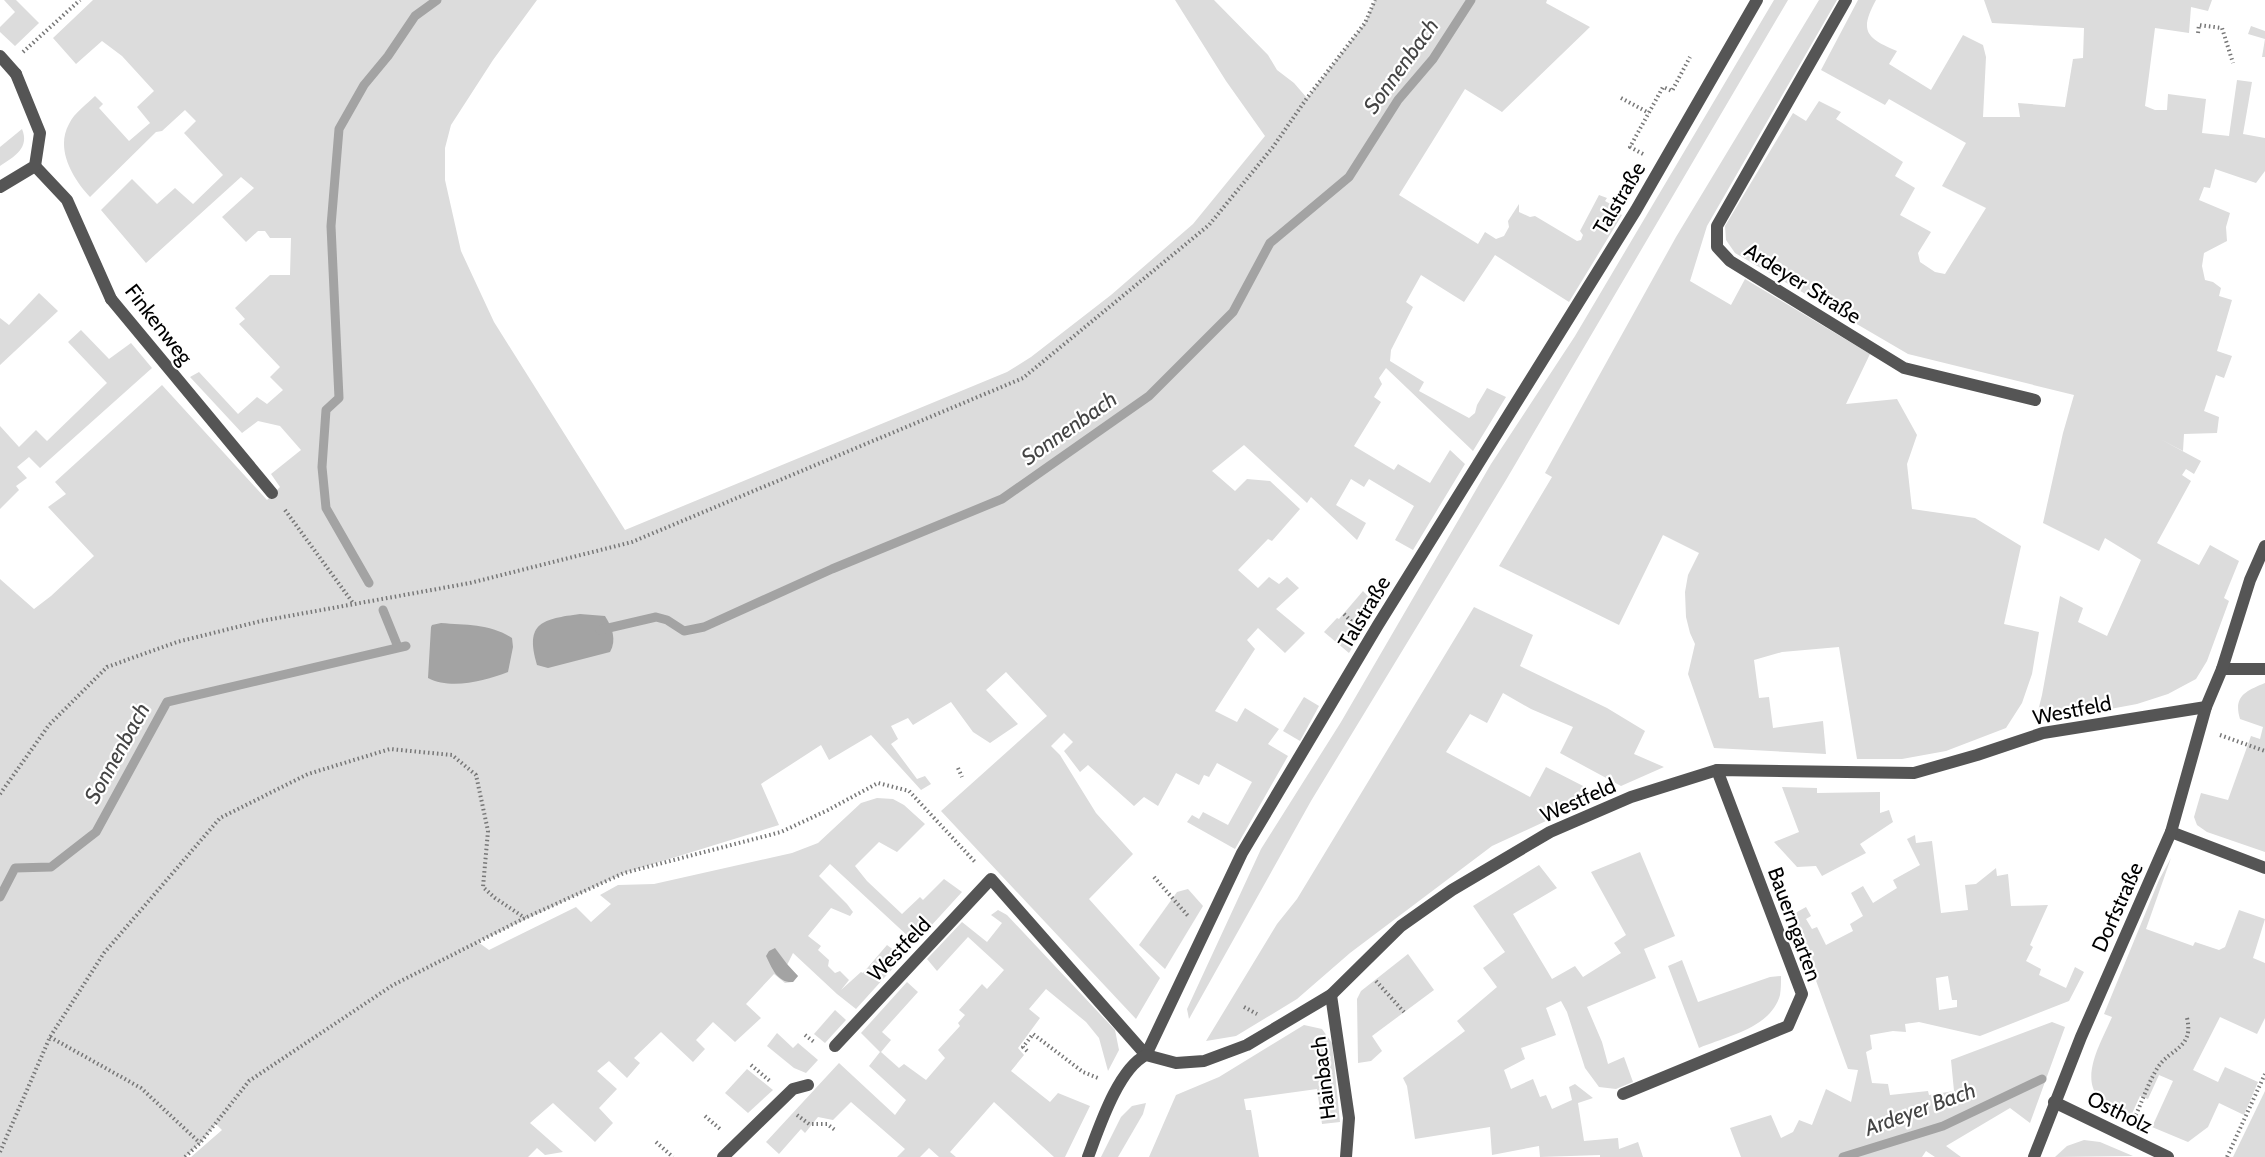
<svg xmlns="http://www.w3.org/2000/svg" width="2265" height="1157" font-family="Cabin,sans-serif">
<rect width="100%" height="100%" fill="#fff"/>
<!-- green -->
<g fill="#dcdcdc" fill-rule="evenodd">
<path d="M4,0H16L39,23L15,46L0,32V27L15,12Z"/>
<path d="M93,0H537L493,60L451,125L445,148V180L461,251L494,322L625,530L1007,372L1031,357L1111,295L1193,224L1265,136L1226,81L1175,0H1214L1268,55L1277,70L1294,83L1307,98L1365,23L1375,0H1547L1546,3L1590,27L1502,112L1465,89L1399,195L1478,244L1485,232L1496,239L1504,236L1509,227L1508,221L1519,204V212L1530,217L1535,216L1577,241L1581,240L1583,235L1580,231L1599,195L1607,198L1605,201L1614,206L1612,210L1622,215L1569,302L1495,255L1464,302L1421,275L1406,302L1413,307L1391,350L1390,361L1424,382L1419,391L1469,418L1475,413L1477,405L1487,388L1506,397L1473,451L1386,368L1379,378L1382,384L1374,397L1381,402L1354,446L1394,470L1398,464L1430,483L1450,450L1465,464L1413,550L1395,540L1414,506L1369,479L1364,487L1351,479L1336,505L1366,523L1357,540L1311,497L1307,503L1244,445L1212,471L1235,491L1247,479L1270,481L1300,509L1272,541L1268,539L1238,570L1258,588L1269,577L1279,584L1287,577L1299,588L1276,609L1305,633L1285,653L1258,628L1247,640L1255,649L1215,711L1237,722L1245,708L1279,729L1268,744L1288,756L1235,849L1187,822L1192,815L1199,819L1203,812L1228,825L1252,782L1217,763L1209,777L1204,775L1199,785L1176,773L1158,806L1144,797L1134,806L1088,765L1080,772L1064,751L1073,742L1064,733L1051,746L1060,755L1096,813L1133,854L1089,899L1160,978L1136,1019L941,811L1047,716L1006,672L986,690L1018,724L990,743L973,732L951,702L913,725L908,718L891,726L898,739L891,744L917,779L925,776L931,784L921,790L871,735L829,760L821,745L761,784L779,825L624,873L478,942L489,950L576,907L591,922L611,904L600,895L618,885L654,884L792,853L818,843L861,803L877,798L893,799L904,805L925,824L897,852L879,842L855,866L867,881L902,914L920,897L923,900L944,879L962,892L919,939L910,938L830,864L819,876L847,904L853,912L850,916L831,908L808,936L821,946L818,950L829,960L828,966L835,973L840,971L849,980L841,990L861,972L863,973L887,945L903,957L856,1009L837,994L793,953L787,965L798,976L793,982L785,983L774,974L746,1004L761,1018L735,1042L713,1022L696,1040L705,1049L693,1062L661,1032L634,1058L640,1063L627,1078L609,1061L597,1071L617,1089L599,1108L613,1123L595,1142L553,1103L530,1123L563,1152L545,1155L537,1148L528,1157H191L222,1130L216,1124L200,1143L185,1157H0V579L34,609L51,596L94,556L48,507L66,494L55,482L162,385L267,500L280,487L271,474L301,450L280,426L258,421L242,433L190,377L199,372L238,414L257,397L267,404L283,390L270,377L280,367L239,324L245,319L235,308L270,275H290L291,238H270L265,231H258L246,242L222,217L254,188L241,177L146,263L101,210L132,179L157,204L175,188L193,204L223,175L184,133L196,121L185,110L162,131L156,132L90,197C73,179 55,149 69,124C74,113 87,104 95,96L103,104L99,108L129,141L150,123L137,107L154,91L122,56L102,41L76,64L53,38Z"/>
<path d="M1774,0H1788L1506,480L1311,801L1189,1019L1187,1009L1261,849L1341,722L1491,464L1575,336Z"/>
<path d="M1819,0H1837L1707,226L1690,281L1731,305L1745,279L1870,354L1846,404L1897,399L1917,435L1907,464L1912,509L1975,518L2021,546L2004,624L2039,632L2032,674L2022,703L2006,728L1946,751L1902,759H1857L1839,647L1782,652L1754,660L1759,698L1769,697L1773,728L1823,721L1826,754L1714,748L1688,674L1695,644L1690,633L1686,617L1685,592L1688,575L1699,553L1663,535L1619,625L1499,566L1552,477L1545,473L1676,237Z"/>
<path d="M1858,0H1876C1859,31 1866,38 1897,51L1889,64L1931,90L1963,35L1983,45L1986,57L1983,117H2020L2018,103L2065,107L2073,59L2083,58L2084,28L1992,23L1984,0H2212L2208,11L2191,7L2189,33L2155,28L2145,106L2155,110H2167L2168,94L2206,99L2202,133L2229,136L2237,80L2252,82L2243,134L2265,138V171L2256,183L2215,169L2210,188L2204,187L2199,200L2230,213L2226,227L2227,241L2204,253L2202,266L2205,280L2213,282L2221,288L2219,296L2232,300L2217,351L2232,356L2224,378L2216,375L2204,411L2219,417L2217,433L2184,434L2183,451L2160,439L2201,461L2194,474L2186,469L2182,475L2191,481L2157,543L2199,565L2210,545L2239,561L2224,598L2229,601L2207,661L2196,679L2168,694L2137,704L2035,723L2042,695L2060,596L2083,608L2078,622L2107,636L2141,560L2105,538L2099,551L2043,523L2063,433L2074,395L1908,354L1735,253L1726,240L1725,226L1793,113L1806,121L1819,101L1841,112L1836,119L1903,162L1895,176L1915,188L1900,215L1931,232L1918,253L1920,262L1935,272L1945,274L1986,208L1942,186L1966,143L1889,99L1885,105L1821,70Z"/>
<path d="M2251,26L2265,31V57H2262L2265,39L2248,34Z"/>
<path d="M22,129C30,148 14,157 0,166V147Z"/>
<path d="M39,293L58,311L0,365V318L9,325Z"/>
<path d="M81,330L109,359L131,343L152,368L40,468L29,457L17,467L27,478L16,486L19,490L0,509V426L19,447L36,430L47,441L107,383L68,342Z"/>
<path d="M1363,591L1377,606L1349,653L1324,632L1337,618L1339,619Z"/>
<path d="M1474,607L1533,635L1520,666L1607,708L1645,731L1634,754L1664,767L1621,786L1560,753L1573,727L1531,709L1503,693L1487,723L1470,714L1446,752L1530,797L1546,767L1587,788L1589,801L1492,846L1350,953L1297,999L1236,1036L1206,1041L1277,924L1297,899Z"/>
<path d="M2265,683V852L2207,832L2197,825L2194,817L2201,793L2228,800L2251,736L2260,739L2263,727L2240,719C2233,696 2246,691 2265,683Z"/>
<path d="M1304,697L1319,706L1300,741L1283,731Z"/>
<path d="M1782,787L1817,788V793L1880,792V813L1889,810L1893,822L1860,844L1866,853L1822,876L1816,866L1797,867L1774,842L1799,832Z"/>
<path d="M1915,835L1916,843L1932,841L1941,913L1968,910L1965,885L1976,884L1996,868L1997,876L2008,874L2011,906L2048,905L2030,945L2033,947L2026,961L2041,969L2039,975L2066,988L2075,967L2084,972L2069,1001L1980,1036L1919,1022L1905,1024L1906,1032L1893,1031L1870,1035L1872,1049L1866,1052L1872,1083L1888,1084L1890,1095L1928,1091L1929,1095L1954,1091L1951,1060L2052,1022L2065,1027L2030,1123L2010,1108L1946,1146L1961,1157H1935L1926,1151L1922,1157H1741L1730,1128L1771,1115L1781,1138L1793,1132L1799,1120L1812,1125L1826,1089L1851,1102L1858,1070L1848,1069L1793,917L1797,912L1806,907L1811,916L1806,919L1812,929L1817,927L1826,945L1853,931L1850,924L1863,916L1851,893L1863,886L1873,903L1897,888L1893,880L1920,865L1907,839ZM1948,976L1952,1000H1957V1007L1939,1010L1936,978Z"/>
<path d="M1640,852L1675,936L1644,949L1656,978L1587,1007L1602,1042L1608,1064L1624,1057L1633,1082L1616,1089L1599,1087L1585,1068L1567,1012L1561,1001L1546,1008L1556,1035L1521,1048L1525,1059L1504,1070L1511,1089L1533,1079L1540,1097L1546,1095L1552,1109L1572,1100L1569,1087L1575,1084L1593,1098L1578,1103L1584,1141L1618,1138L1619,1149L1638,1142L1643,1157H1600V1155L1540,1157L1539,1146L1492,1155L1490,1127L1415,1139L1407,1086L1403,1078L1465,1031L1457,1021L1497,987L1483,968L1505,952L1473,906L1539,865L1557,888L1513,914L1552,979L1575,966L1583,977L1621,953L1614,943L1626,935L1591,872Z"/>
<path d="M2171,858L2146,929L2193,946L2195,942L2219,950L2225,947L2239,910L2265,919L2253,958L2265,963V1018L2257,1034L2220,1017L2193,1070L2218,1082L2225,1067L2258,1082L2244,1115L2219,1103L2208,1127L2188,1142L2152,1127L2173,1081L2159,1075L2148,1099L2140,1096L2130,1118C2120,1112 2106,1106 2098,1097C2080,1075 2103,1039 2112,1017L2104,1014L2159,880Z"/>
<path d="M1188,889L1203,906L1165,969L1139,945L1177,892Z"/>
<path d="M998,910L1007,915L1115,1030L1119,1050L1108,1071L1099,1038L1086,1022L1046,989L1029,1009L1040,1018L1018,1048L1024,1055L1011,1071L1050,1102L1058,1093L1090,1106L1065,1157H1054L994,1102L950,1152L956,1157H939L929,1148L920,1157H897L905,1149L851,1102L833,1120L818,1117L805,1133L801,1129L779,1154L766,1142L839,1063L895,1115L906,1100L869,1066L880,1052L861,1033L907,982L918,992L882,1032L891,1040L881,1052L899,1068L904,1064L926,1080L945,1058L938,1050L960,1026L958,1023L965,1015L959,1010L982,984L987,989L1004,970L968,937L937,971L927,959L962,922L987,942L1002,923L991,915Z"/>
<path d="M1408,954L1434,990L1372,1036L1382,1051L1371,1061L1358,1063L1357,999L1361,991Z"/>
<path d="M1682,960L1698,1002L1770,977L1781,976C1781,982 1781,989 1780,995C1771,1028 1727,1036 1699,1048L1668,966Z"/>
<path d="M835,1010L846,1020L825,1043L814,1034Z"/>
<path d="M1304,1025L1322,1029L1332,1043L1340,1122L1322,1124L1317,1089L1244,1099L1246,1110H1251L1259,1157H1149L1176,1095L1219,1077Z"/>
<path d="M777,1033L793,1048L798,1043L818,1060L806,1073L794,1068L767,1046Z"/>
<path d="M747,1069L773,1090L748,1113L725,1093Z"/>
<path d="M2265,1091V1157H2233Z"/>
<path d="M1146,1103L1143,1114L1118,1157H1101L1121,1117L1132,1106Z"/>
<path d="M2084,1140L2100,1142L2133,1156L2055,1157L2067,1146Z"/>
</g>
<!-- water -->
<g fill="#a3a3a3">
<path d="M580,614L605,616C612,627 617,640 610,652L548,668L537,665C524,622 543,619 580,614Z"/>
<path d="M441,623C466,625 491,624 512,638L513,647L508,672C485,681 451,690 428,678L431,627L432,625Z"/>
<path d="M775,948L787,964L798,976L793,982C777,983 772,968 766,956L769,951Z"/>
</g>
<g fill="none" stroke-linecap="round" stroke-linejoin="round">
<!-- stream -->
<g stroke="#a3a3a3" stroke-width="9">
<path d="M369,583L326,508L322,467L326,410L339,398L331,226L339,129L364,85L388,56L415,16L437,0"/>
<path d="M383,610L398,647"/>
<path d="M600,630L656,617L667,620L684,631L704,627L832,569L1002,499L1149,396L1233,312L1270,243L1349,177L1398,100L1433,59L1471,0"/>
<path d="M0,897L15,868L51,867L96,832L167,702L406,646"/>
<path d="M1843,1157L1943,1126L2042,1079"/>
</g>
<!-- path -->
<g stroke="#777" stroke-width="4" stroke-dasharray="1.5 3" stroke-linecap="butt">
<path d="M2198,33L2199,25L2222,28L2233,63"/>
<path d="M23,52L80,0"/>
<path d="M1621,98L1649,113"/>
<path d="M1643,154L1630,147L1663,87L1672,91L1690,57"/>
<path d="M285,510L353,603"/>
<path d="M1344,614L1354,624"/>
<path d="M2220,735L2265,751"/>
<path d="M958,768L962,777"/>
<path d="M0,794L49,725L107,667L177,642L261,621L470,583L632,542L1023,378L1209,225L1273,147L1307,98L1365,23L1375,0"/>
<path d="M1154,877L1189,917"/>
<path d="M1376,981L1404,1012"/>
<path d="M1244,1007L1257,1014"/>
<path d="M805,1035L814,1042"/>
<path d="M50,1037L141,1088L200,1143"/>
<path d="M1027,1051L1023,1047L1033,1034L1083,1072L1098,1078"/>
<path d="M751,1065L771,1082"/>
<path d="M797,1115L809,1124H827L835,1130"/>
<path d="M705,1116L720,1129"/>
<path d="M2134,1119C2142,1102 2148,1083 2158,1067C2171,1048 2194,1048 2187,1018"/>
<path d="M656,1142L673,1157"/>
<path d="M0,1152L50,1037L104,953L220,818L308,774L390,749L452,755L476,775L488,831L483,887L495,898L525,918"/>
<path d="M185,1157L200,1143L249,1081L393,985L525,918L624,873L781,832L828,810L878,783L909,791L976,863"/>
<path d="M2227,1157L2265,1074"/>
</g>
<!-- service -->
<g stroke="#555" stroke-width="12">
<path d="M1846,0L1717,226V247L1730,261L1904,368L2035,400"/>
<path d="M0,56L16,74"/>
<path d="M111,299L272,493"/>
<path d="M2222,669H2265"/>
</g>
<!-- minor -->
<g stroke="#555" stroke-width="12">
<path d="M35,166L67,200L111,299"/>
<path d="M0,187L35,166L40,133L16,74"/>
<path d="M2171,832L2265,868"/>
<path d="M1331,995L1349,1118L1346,1157"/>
<path d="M835,1046L991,879L1146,1055L1242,853L1378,625L1636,210L1757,0"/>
<path d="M1623,1094L1788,1026L1802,994L1717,770"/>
<path d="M2054,1102L2168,1157"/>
<path d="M723,1157L793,1089L808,1085"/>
<path d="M1088,1157C1099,1128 1118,1069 1146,1055L1176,1063L1204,1061L1247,1045L1331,995L1401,926L1452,890L1550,832L1631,797L1717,770L1914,773L1977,755L2043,733L2206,707"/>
<path d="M2034,1157L2081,1037L2171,832L2206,707L2222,669L2250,580L2265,546"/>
</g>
</g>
<g text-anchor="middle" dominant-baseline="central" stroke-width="4.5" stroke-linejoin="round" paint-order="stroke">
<!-- street labels -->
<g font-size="21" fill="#000" stroke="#fff">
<text transform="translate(1619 198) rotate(-59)">Talstraße</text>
<text transform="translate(1803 283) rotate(32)">Ardeyer Straße</text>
<text transform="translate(159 324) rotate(52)">Finkenweg</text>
<text transform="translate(1364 612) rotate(-59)">Talstraße</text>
<text transform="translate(2072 710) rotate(-11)">Westfeld</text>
<text transform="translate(1578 800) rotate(-24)">Westfeld</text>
<text transform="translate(2117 907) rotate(-66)">Dorfstraße</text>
<text transform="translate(1795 924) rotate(70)">Bauerngarten</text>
<text transform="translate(899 949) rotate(-46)">Westfeld</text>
<text transform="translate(1323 1078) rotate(-97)">Hainbach</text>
<text transform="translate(2120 1112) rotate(26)">Ostholz</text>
</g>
<!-- water labels -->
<g font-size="22" font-style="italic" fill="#444" stroke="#fff">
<text transform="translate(1401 66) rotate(-54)">Sonnenbach</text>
<text transform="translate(1069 428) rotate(-35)">Sonnenbach</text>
<text transform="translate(117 753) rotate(-61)">Sonnenbach</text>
<text transform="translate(1920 1109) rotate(-20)">Ardeyer Bach</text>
</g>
</g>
</svg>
